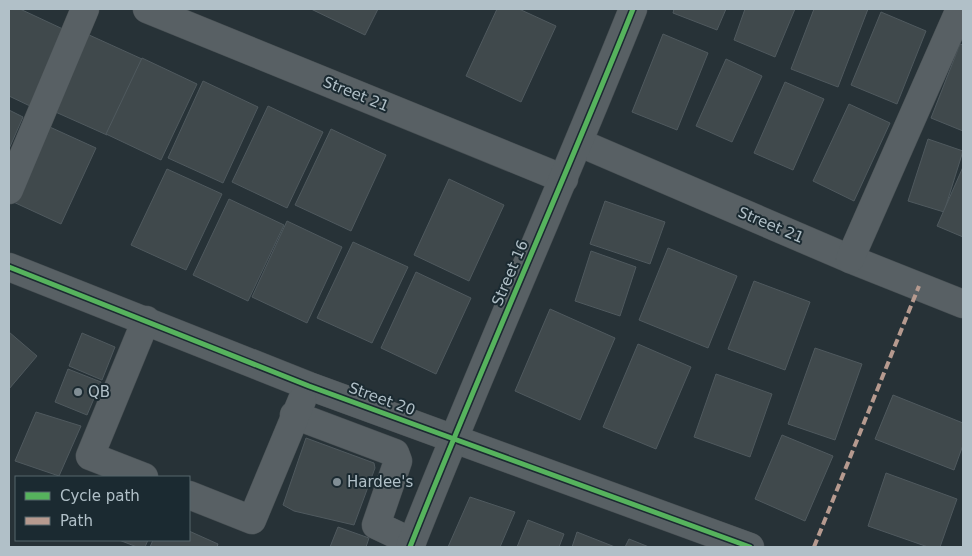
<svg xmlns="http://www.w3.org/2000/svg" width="972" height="556" font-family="'DejaVu Sans',sans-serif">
<rect width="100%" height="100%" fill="#273237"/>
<!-- building -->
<g fill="#40494c" stroke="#4f595e">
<path d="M9,9H20L65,30L30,106L9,96Z"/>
<path d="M311,9H378L365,35Z"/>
<path d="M497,9H519L556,26L521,102L466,76Z"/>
<path d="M674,9H726L717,30L673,13Z"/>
<path d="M745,9H795L775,57L734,40Z"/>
<path d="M814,9H868L838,87L791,69Z"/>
<path d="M881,12L926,31L897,104L851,85Z"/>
<path d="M87,34L142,59L107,135L51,110Z"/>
<path d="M663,34L708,53L677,130L632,112Z"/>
<path d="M960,44L963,45V131L931,118Z"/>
<path d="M142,58L197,84L161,160L106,134Z"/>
<path d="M726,59L762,76L732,142L696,126Z"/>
<path d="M203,81L258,107L223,183L168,158Z"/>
<path d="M785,82L824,99L793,170L754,153Z"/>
<path d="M849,104L890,123L854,201L813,181Z"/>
<path d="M268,106L323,132L287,208L232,182Z"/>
<path d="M9,110L23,117L9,149Z"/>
<path d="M41,123L96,148L61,224L9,200Z"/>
<path d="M331,129L386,155L351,231L295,205Z"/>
<path d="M928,139L963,151L944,212L908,201Z"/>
<path d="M963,167V237L937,226Z"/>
<path d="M167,169L222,194L186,270L131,245Z"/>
<path d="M449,179L504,205L469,281L414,255Z"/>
<path d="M229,199L284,225L248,301L193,275Z"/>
<path d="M605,201L665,222L650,264L590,244Z"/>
<path d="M287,221L342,247L307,323L252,297Z"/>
<path d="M353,242L408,267L372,343L317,318Z"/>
<path d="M668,248L737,276L708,348L639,320Z"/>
<path d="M591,251L636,267L620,316L575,301Z"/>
<path d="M416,272L471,298L436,374L381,348Z"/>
<path d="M754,281L810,302L785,370L728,349Z"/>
<path d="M550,309L615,338L580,420L515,391Z"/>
<path d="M9,332L37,356L9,389Z"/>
<path d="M82,333L115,347L102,380L69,366Z"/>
<path d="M638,344L691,367L656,449L603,427Z"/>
<path d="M815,348L862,364L835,440L788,424Z"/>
<path d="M68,369L101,382L87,415L55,402Z"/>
<path d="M716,374L772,394L750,457L694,437Z"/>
<path d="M893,395L963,423V445L954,470L875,439Z"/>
<path d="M36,412L81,426L59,476L15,461Z"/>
<path d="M782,435L833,456L805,521L755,499Z"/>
<path d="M306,438L374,463L375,468L354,525L294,511L283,505Z"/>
<path d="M886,473L957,499L940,547H928L868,526Z"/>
<path d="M470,497L515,512L500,547H448Z"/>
<path d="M528,520L564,534L559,547H517Z"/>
<path d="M338,527L369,538L366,547H330Z"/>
<path d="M189,531L218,544L217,547H150L153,540H189Z"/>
<path d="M577,532L615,547H572Z"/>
<path d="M629,539L649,547H625Z"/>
<path d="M119,540H148L145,547H137Z"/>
</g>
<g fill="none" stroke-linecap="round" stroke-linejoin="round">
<!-- minor casing -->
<g stroke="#454d51" stroke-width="29">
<g id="minor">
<path d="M147,9L564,179"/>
<path d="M580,143L850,259L963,304"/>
<path d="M9,190L85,9"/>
<path d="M850,259L960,9"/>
<path d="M9,267L309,386L750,547"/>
<path d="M294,415L395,453L398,461L376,525L412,542"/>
<path d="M144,477L90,456L146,320"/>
<path d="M189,495L252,520L302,400"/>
<path d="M410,547C481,367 561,189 633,9"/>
</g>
</g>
<!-- minor -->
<use href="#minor" stroke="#586064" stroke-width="28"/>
<!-- quiet -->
<path stroke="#b69a8f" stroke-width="4" stroke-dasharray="8 4" stroke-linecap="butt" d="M814,547L919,286"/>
<!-- cycleway casing -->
<g stroke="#1b2a31" stroke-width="8">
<g id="cycleway">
<path d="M9,267L309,386L750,547"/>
<path d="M410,547C481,367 561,189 633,9"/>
</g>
</g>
<!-- cycleway -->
<use href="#cycleway" stroke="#56b35d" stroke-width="5"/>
</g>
<!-- markers -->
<g fill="#818e95" stroke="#1b2a31" stroke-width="2">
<circle cx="78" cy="392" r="5"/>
<circle cx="337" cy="482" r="5"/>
</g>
<g text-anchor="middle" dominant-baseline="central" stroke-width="4" stroke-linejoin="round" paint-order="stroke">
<!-- street labels -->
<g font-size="15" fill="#b1c0c8" stroke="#1b2a31">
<text transform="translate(356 94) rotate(22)">Street 21</text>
<text transform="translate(771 225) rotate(23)">Street 21</text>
<text transform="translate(510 273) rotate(-67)">Street 16</text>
<text transform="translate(382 399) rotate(20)">Street 20</text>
</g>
<!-- poi labels -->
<g font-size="15" fill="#b1c0c8" stroke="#1b2a31" text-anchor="start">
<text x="88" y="392">QB</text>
<text x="347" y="482">Hardee's</text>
</g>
</g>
<!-- border -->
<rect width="972" height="556" fill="none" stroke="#b1c0c8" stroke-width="20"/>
<!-- legend -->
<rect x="15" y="476" width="175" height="65" fill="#1b2a31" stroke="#57666d"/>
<rect x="25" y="492" width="25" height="8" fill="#56b35d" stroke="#57666d"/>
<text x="60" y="501" font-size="15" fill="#b1c0c8">Cycle path</text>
<rect x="25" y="517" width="25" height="8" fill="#b69a8f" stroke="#57666d"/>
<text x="60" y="526" font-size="15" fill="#b1c0c8">Path</text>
</svg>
